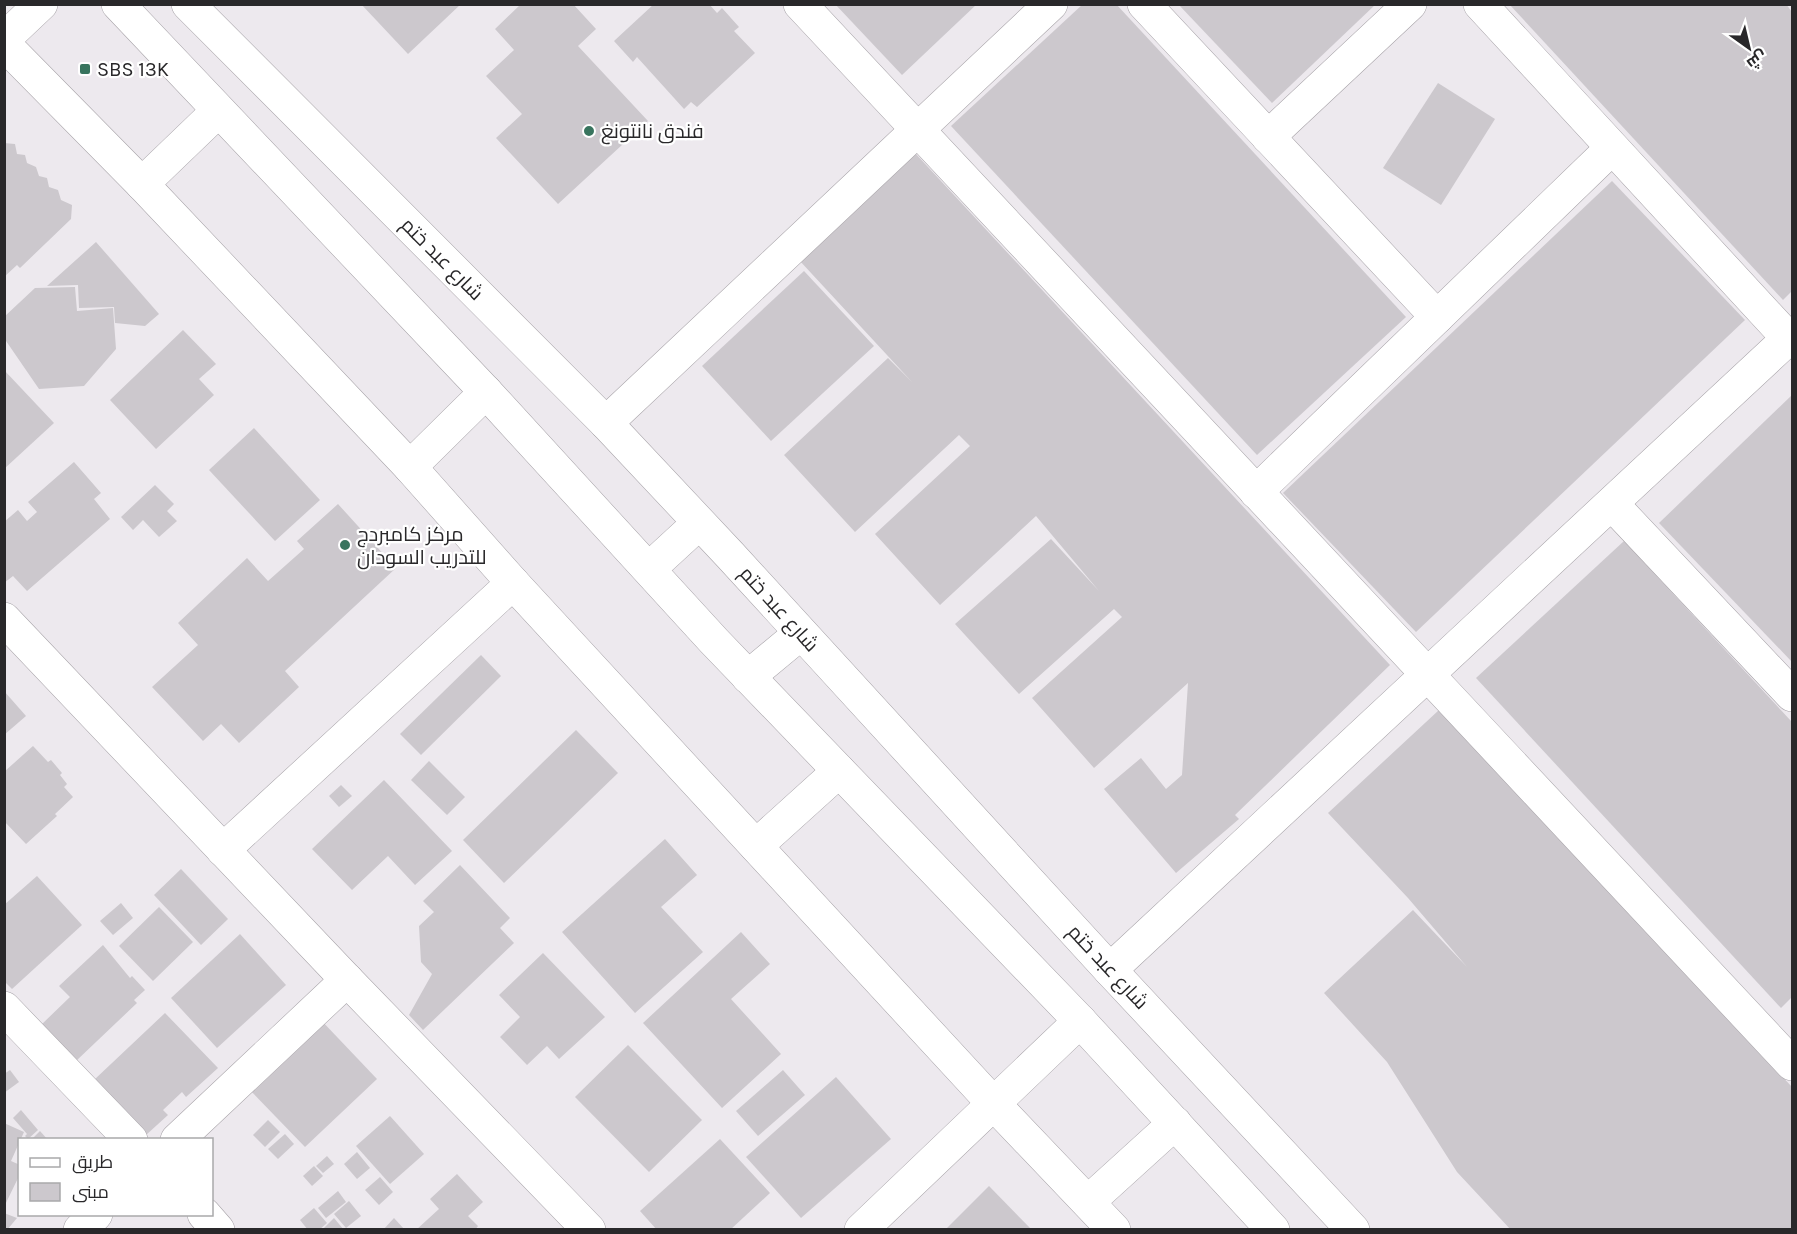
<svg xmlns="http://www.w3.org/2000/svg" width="1797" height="1234" font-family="Karla,Cairo,sans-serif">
<rect width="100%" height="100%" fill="#ede9ee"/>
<!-- building -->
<g fill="#ccc8cd">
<path d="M361,4H461L408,54Z"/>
<path d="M521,4H573L596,29L578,46L648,121L558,204L496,138L522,114L486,76L514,50L495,29Z"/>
<path d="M654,4H709L717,13L722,8L739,27L734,31L755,53L697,107L691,102L684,109L637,57L633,62L614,41Z"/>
<path d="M835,4H977L902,75Z"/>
<path d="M1083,4H1116L1406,317L1257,455L951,126Z"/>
<path d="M1178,4H1376L1272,103Z"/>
<path d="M1509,4H1786L1792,12V291L1783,300Z"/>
<path d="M1438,83L1495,119L1441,205L1383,168Z"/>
<path d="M4,143L15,144L17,154L25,155L27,163L36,167L39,176L47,178L49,187L58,190L61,200L72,205L71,219L20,268L17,265L4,277Z"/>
<path d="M915,153L1390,665L1235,815L1239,819L1176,873L1104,789L1141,758L1166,789L1182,775L1188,683L1094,768L1032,698L1122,617L1114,609L1019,694L955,624L1051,539L1099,591L1036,516L940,605L875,534L970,446L959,435L855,532L784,455L888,358L912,382L799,260Z"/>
<path d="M1612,181L1745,320L1416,632L1283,493Z"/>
<path d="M96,242L159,314L145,326L115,323L114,307L79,308L78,285L47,286Z"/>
<path d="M804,271L874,346L771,441L702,366Z"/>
<path d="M75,287L77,311L113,308L116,349L84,386L39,389L4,338V317L35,288Z"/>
<path d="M183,330L216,364L199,379L214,395L156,449L110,400Z"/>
<path d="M4,370L54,423L4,469Z"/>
<path d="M1792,395V662L1659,523Z"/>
<path d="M254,428L320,500L275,541L209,470Z"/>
<path d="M74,462L101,493L94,499L110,519L27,591L13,576L4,583V522L18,510L27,521L37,512L28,502Z"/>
<path d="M155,485L174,504L167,511L177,521L159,537L143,520L133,530L121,517Z"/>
<path d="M338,504L396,568L285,671L299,687L239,743L221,724L203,741L152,687L198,645L178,623L247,558L268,581L304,549L297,541Z"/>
<path d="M1624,541L1792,722V997L1781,1008L1476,678Z"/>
<path d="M481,655L501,676L421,755L400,734Z"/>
<path d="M4,691L26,716L4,735Z"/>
<path d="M1439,710L1792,1087V1230H1511L1457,1172L1387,1062L1324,993L1413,910L1467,967L1408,898L1328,813Z"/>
<path d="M576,730L618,773L504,883L463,840Z"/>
<path d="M33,746L48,762L51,760L62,773L60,775L67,784L64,787L73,797L55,814L57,816L26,844L4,821V772Z"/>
<path d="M429,761L465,797L447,815L411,780Z"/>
<path d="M384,780L452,851L415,885L388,856L352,890L312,849Z"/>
<path d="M341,785L352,796L339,807L329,796Z"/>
<path d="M665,839L697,875L661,907L703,952L635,1013L562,932Z"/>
<path d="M460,865L510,918L500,928L514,943L423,1030L409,1015L432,974L421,962L419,926L434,912L423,901Z"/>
<path d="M181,869L228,919L201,945L154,895Z"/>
<path d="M37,876L82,925L12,989L4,981V905Z"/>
<path d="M121,903L133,918L113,935L100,921Z"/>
<path d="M159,907L193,942L153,981L119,946Z"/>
<path d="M741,932L770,964L731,999L781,1054L722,1108L643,1023Z"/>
<path d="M240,934L286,985L217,1048L171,998Z"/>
<path d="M103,945L130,978L132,976L145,990L134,1000L137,1003L76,1061L41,1025L70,997L59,986Z"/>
<path d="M543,953L605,1017L559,1059L547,1046L527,1065L500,1037L520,1017L499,995Z"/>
<path d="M165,1013L218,1068L186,1097L182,1092L163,1110L168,1115L146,1135L94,1080Z"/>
<path d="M319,1018L377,1079L305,1147L247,1087Z"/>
<path d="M628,1045L702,1120L649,1172L575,1097Z"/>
<path d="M10,1070L19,1082L4,1093V1074Z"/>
<path d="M783,1070L805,1095L758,1136L736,1111Z"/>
<path d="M836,1077L891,1139L801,1218L746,1157Z"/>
<path d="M21,1110L38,1130L28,1139L25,1136L27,1134L13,1118Z"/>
<path d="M390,1116L424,1154L390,1184L356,1146Z"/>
<path d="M268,1120L280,1132L265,1147L253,1135Z"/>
<path d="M4,1123L24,1132L11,1161L20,1165V1174L4,1207Z"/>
<path d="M40,1131L48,1140H31Z"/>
<path d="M285,1134L294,1144L278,1159L268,1149Z"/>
<path d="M720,1139L770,1193L730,1230H657L640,1211Z"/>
<path d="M357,1152L370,1168L357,1179L344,1164Z"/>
<path d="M327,1156L334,1164L323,1173L316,1166Z"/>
<path d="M314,1166L323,1176L312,1186L303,1176Z"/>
<path d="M457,1174L483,1202L468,1216L478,1226L475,1230H416L439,1209L430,1199Z"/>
<path d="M380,1177L393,1192L379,1205L365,1190Z"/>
<path d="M989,1186L1032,1230H945Z"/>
<path d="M338,1191L346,1202L326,1218L318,1208Z"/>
<path d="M349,1201L361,1216L346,1228L334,1214Z"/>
<path d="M314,1208L327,1223L319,1230H308L300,1220Z"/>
<path d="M4,1213L17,1218L7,1230H4Z"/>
<path d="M334,1218L344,1230H322Z"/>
<path d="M394,1218L405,1230H383Z"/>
</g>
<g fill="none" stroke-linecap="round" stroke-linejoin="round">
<!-- minor casing -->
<g stroke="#a7a3a8" stroke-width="34">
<g id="minor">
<path d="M800,4L1792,1064"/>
<path d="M1144,4L1437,317"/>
<path d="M1480,4L1789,339"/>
<path d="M4,39L41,4"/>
<path d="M4,44L142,184L410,467L513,583L993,1103L1114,1230"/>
<path d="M1268,137L1410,4"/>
<path d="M142,184L218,111"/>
<path d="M606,423L1051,4"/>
<path d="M410,467L486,392"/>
<path d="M1256,492L1612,148"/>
<path d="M1612,504L1792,695"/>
<path d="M4,619L347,980L589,1230"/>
<path d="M756,846L839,771"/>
<path d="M223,850L513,583"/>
<path d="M1110,970L1792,335"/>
<path d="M4,1008L131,1140"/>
<path d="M177,1140L347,980"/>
<path d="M1088,1202L1175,1123"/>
<path d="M204,1214L218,1230"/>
<path d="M80,1230L96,1214"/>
<path d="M861,1230L1080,1021"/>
</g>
</g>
<!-- major casing -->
<g stroke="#a7a3a8" stroke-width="34">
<g id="major">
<path d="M118,4L486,392L714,641L1080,1021L1273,1230"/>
<path d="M188,4L606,423L730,555L1110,970L1353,1230"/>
<path d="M649,569L699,523"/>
<path d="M748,677L801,633"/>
</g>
</g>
<!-- minor -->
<use href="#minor" stroke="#fff" stroke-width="33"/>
<!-- major -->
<use href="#major" stroke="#fff" stroke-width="33"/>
</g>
<!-- markers -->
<g fill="#38745e" stroke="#fff" stroke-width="2">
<rect x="79" y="63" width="12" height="12" rx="3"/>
<circle cx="589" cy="131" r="6"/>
<circle cx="345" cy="545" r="6"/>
</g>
<g text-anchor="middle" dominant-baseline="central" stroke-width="4.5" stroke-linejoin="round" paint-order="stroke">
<!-- poi labels -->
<g font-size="20" fill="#29282a" stroke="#fff" text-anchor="start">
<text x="97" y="69">SBS 13K</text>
<text x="601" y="131">فندق نانتونغ</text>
<text x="357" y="534">مركز كامبردج<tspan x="357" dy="23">للتدريب السودان</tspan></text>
</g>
<!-- street labels -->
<g font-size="20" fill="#29282a" stroke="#fff">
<text transform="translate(442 259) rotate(45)">شارع عبد ختم</text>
<text transform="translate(779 609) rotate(48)">شارع عبد ختم</text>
<text transform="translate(1108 967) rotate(47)">شارع عبد ختم</text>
</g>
</g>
<!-- border -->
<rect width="1797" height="1234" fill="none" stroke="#29282a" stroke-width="12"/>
<!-- legend -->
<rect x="18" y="1138" width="195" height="78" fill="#ffffff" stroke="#a9a9aa" stroke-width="1.5"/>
<rect x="30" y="1158" width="30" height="9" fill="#ffffff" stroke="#a9a9aa" stroke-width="1.5"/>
<text x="72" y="1168" font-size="18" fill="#29282a">طريق</text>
<rect x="30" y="1183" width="30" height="18" fill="#ccc8cd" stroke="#a9a9aa" stroke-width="1.5"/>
<text x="72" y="1198" font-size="18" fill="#29282a">مبنى</text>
<!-- north arrow -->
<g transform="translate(1749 48) rotate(146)" stroke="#ffffff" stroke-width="4.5" paint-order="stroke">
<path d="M0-4.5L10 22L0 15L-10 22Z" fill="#29282a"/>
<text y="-9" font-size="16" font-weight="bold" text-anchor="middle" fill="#29282a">ش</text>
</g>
</svg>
